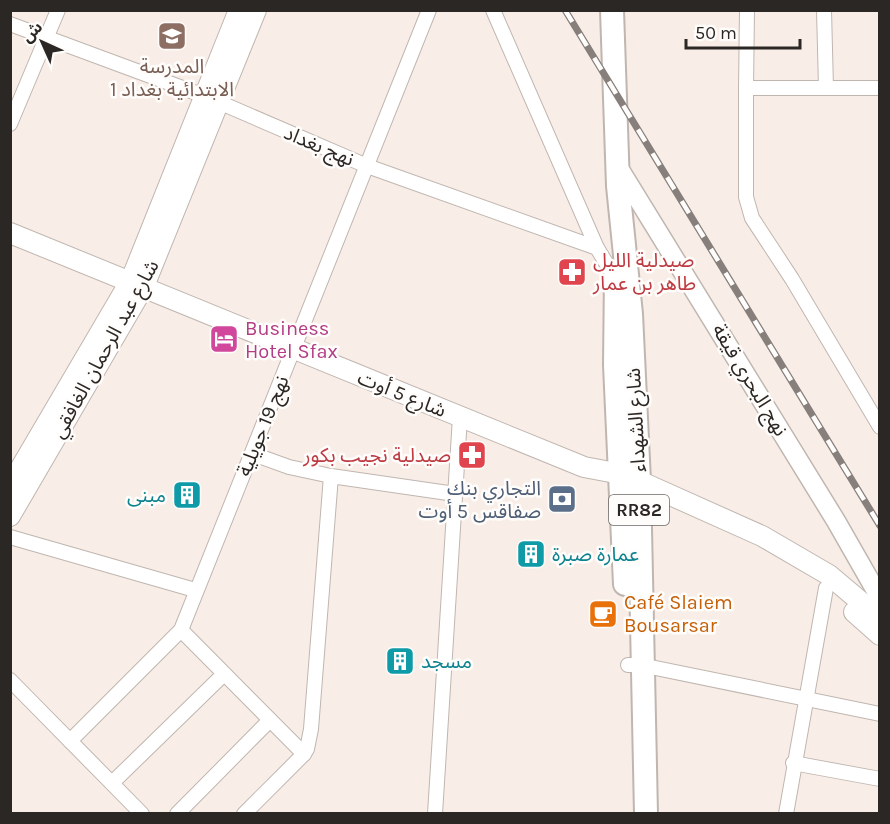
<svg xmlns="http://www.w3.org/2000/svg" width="890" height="824" font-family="Karla,'Noto Sans Arabic',sans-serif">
<rect width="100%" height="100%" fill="#f8eee7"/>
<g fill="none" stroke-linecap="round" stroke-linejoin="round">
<!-- minor casing -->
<g stroke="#c0b6b0" stroke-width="16">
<g id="minor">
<path d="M493,10L597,248"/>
<path d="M824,10L826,88"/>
<path d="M10,24L207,97L367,166L597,248L616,279"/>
<path d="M746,88L747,10"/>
<path d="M880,88H746V197L752,218L792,279L880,427"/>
<path d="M10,124L58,10"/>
<path d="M253,454L289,467L331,476"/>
<path d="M10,537L195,590"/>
<path d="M181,630L304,754L307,749L311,729L331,476L455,494"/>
<path d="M628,665H641L880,714"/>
<path d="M10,680L142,814"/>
<path d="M70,741L181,630L429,10"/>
<path d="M793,763L880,779"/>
<path d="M112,783L224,674"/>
<path d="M177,814L270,720"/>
<path d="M244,814L304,754"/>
<path d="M435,814L460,417"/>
<path d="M786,814L826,588"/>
</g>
</g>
<!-- tertiary casing -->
<g stroke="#c0b6b0" stroke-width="21">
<path id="tertiary" d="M617,165L836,521L880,598"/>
</g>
<!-- secondary casing -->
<g stroke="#c0b6b0" stroke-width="22">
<g id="secondary">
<path d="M10,233L584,467L621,474L639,481L762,536L829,575L880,618"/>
<path d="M10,486L131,280L239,10"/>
<path d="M10,516L144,286L256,10"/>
<path d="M854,612L880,635"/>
</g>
</g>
<!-- primary casing -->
<g stroke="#c0b6b0" stroke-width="26">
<g id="primary">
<path d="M612,10L618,186L631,314L639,481L646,814"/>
<path d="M616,275L615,365L625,584"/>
</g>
</g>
<!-- minor -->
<use href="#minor" stroke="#fff" stroke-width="14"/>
<!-- tertiary -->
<use href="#tertiary" stroke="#fff" stroke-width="18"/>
<!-- secondary -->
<use href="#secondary" stroke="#fff" stroke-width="20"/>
<!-- primary -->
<use href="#primary" stroke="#fff" stroke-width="22"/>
<!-- rail casing -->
<g stroke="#867f7b" stroke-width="7">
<path id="rail" d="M565,10L880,526"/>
</g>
<!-- rail -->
<use href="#rail" stroke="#fffdfb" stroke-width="4.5" stroke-dasharray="14" stroke-linecap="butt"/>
</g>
<!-- icons -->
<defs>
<g id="school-square" transform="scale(1.5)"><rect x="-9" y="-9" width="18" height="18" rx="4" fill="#8d6e63" stroke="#fffdfb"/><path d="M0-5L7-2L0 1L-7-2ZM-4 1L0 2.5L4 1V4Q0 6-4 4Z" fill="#fff"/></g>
<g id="pharmacy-square" transform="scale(1.5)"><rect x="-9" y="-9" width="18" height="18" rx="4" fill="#e0444e" stroke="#fffdfb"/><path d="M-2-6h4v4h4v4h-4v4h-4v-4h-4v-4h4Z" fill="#fff"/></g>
<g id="hotel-square" transform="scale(1.5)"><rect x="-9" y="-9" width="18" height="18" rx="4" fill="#d1479c" stroke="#fffdfb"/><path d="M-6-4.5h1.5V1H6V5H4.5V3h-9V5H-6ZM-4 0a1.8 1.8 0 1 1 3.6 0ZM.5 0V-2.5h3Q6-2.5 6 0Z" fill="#fff"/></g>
<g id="building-square" transform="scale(1.5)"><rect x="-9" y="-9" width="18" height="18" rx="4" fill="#0f9aa8" stroke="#fffdfb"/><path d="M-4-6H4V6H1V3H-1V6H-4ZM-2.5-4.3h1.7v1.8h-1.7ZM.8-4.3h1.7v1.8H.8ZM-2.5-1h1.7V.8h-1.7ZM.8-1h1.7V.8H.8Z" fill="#fff"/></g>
<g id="bank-square" transform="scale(1.5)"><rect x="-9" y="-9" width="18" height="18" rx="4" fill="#5c6f8a" stroke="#fffdfb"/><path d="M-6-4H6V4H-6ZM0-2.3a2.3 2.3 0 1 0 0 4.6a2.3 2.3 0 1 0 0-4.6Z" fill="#fff"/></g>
<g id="cafe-square" transform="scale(1.5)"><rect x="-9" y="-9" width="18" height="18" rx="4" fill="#e8710a" stroke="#fffdfb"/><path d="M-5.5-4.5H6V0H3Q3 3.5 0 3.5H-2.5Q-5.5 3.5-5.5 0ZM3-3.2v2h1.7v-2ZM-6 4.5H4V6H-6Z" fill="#fff"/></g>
</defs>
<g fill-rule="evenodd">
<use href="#school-square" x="172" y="36"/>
<use href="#pharmacy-square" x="572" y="272"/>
<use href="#hotel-square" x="224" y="339"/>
<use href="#pharmacy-square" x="472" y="455"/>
<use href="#building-square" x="187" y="495"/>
<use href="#bank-square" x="562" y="499"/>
<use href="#building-square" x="531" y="554"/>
<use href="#cafe-square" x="603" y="614"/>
<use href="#building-square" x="400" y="661"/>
</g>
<g text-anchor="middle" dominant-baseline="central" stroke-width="5" stroke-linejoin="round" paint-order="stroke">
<!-- shield labels -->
<rect fill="#fffdfb" stroke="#6b6765" stroke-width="1.5" x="609" y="495" width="60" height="30" rx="4.5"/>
<g font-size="18" font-weight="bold" fill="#2b2725">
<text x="639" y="510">RR82</text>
</g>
<!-- education labels -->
<g font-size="20" fill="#785e54" stroke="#fffdfb">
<text x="172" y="66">المدرسة<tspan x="172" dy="23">الابتدائية بغداد 1</tspan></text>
</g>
<!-- street labels -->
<g font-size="20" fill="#2b2725" stroke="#fffdfb">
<text transform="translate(319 146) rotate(23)">نهج بغداد</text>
<text transform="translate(105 349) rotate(-61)">شارع عبد الرحمان الغافقي</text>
<text transform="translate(750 380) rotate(59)">نهج البحري قيقة</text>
<text transform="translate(402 394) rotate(22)">شارع 5 أوت</text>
<text transform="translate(636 420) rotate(-93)">شارع الشهداء</text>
<text transform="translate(263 426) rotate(-68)">نهج 19 جويلية</text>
</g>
<!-- health labels -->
<g font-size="20" fill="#be3a42" stroke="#fffdfb" text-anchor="start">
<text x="593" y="260">صيدلية الليل<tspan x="593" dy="23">طاهر بن عمار</tspan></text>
<text x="451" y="455" text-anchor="end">صيدلية نجيب بكور</text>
</g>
<!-- hotel labels -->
<g font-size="20" fill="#b23c85" stroke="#fffdfb" text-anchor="start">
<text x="245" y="328">Business<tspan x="245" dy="23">Hotel Sfax</tspan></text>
</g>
<!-- service labels -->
<g font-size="20" fill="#4e5e75" stroke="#fffdfb" text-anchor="end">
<text x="541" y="488">التجاري بنك<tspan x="541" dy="23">صفاقس 5 أوت</tspan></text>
</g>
<!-- culture labels -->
<g font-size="20" fill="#0d838f" stroke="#fffdfb" text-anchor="start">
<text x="166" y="495" text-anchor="end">مبنى</text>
<text x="552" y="554">عمارة صبرة</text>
<text x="421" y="661">مسجد</text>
</g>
<!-- food labels -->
<g font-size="20" fill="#c56008" stroke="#fffdfb" text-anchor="start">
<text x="624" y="602">Café Slaiem<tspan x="624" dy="23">Bousarsar</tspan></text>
</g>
</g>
<!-- border -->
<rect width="890" height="824" fill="none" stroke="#2b2725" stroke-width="24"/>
<!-- north arrow -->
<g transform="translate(42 42) rotate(315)" stroke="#fffdfb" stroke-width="4.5" paint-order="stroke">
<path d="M0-4.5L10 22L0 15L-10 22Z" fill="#2b2725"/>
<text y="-9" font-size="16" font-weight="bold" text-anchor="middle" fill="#2b2725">ش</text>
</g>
<!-- scale -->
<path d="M686 39v9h114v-9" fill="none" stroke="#2b2725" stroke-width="3"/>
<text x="695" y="39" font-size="18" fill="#2b2725" stroke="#fffdfb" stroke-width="4.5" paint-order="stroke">50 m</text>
</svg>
